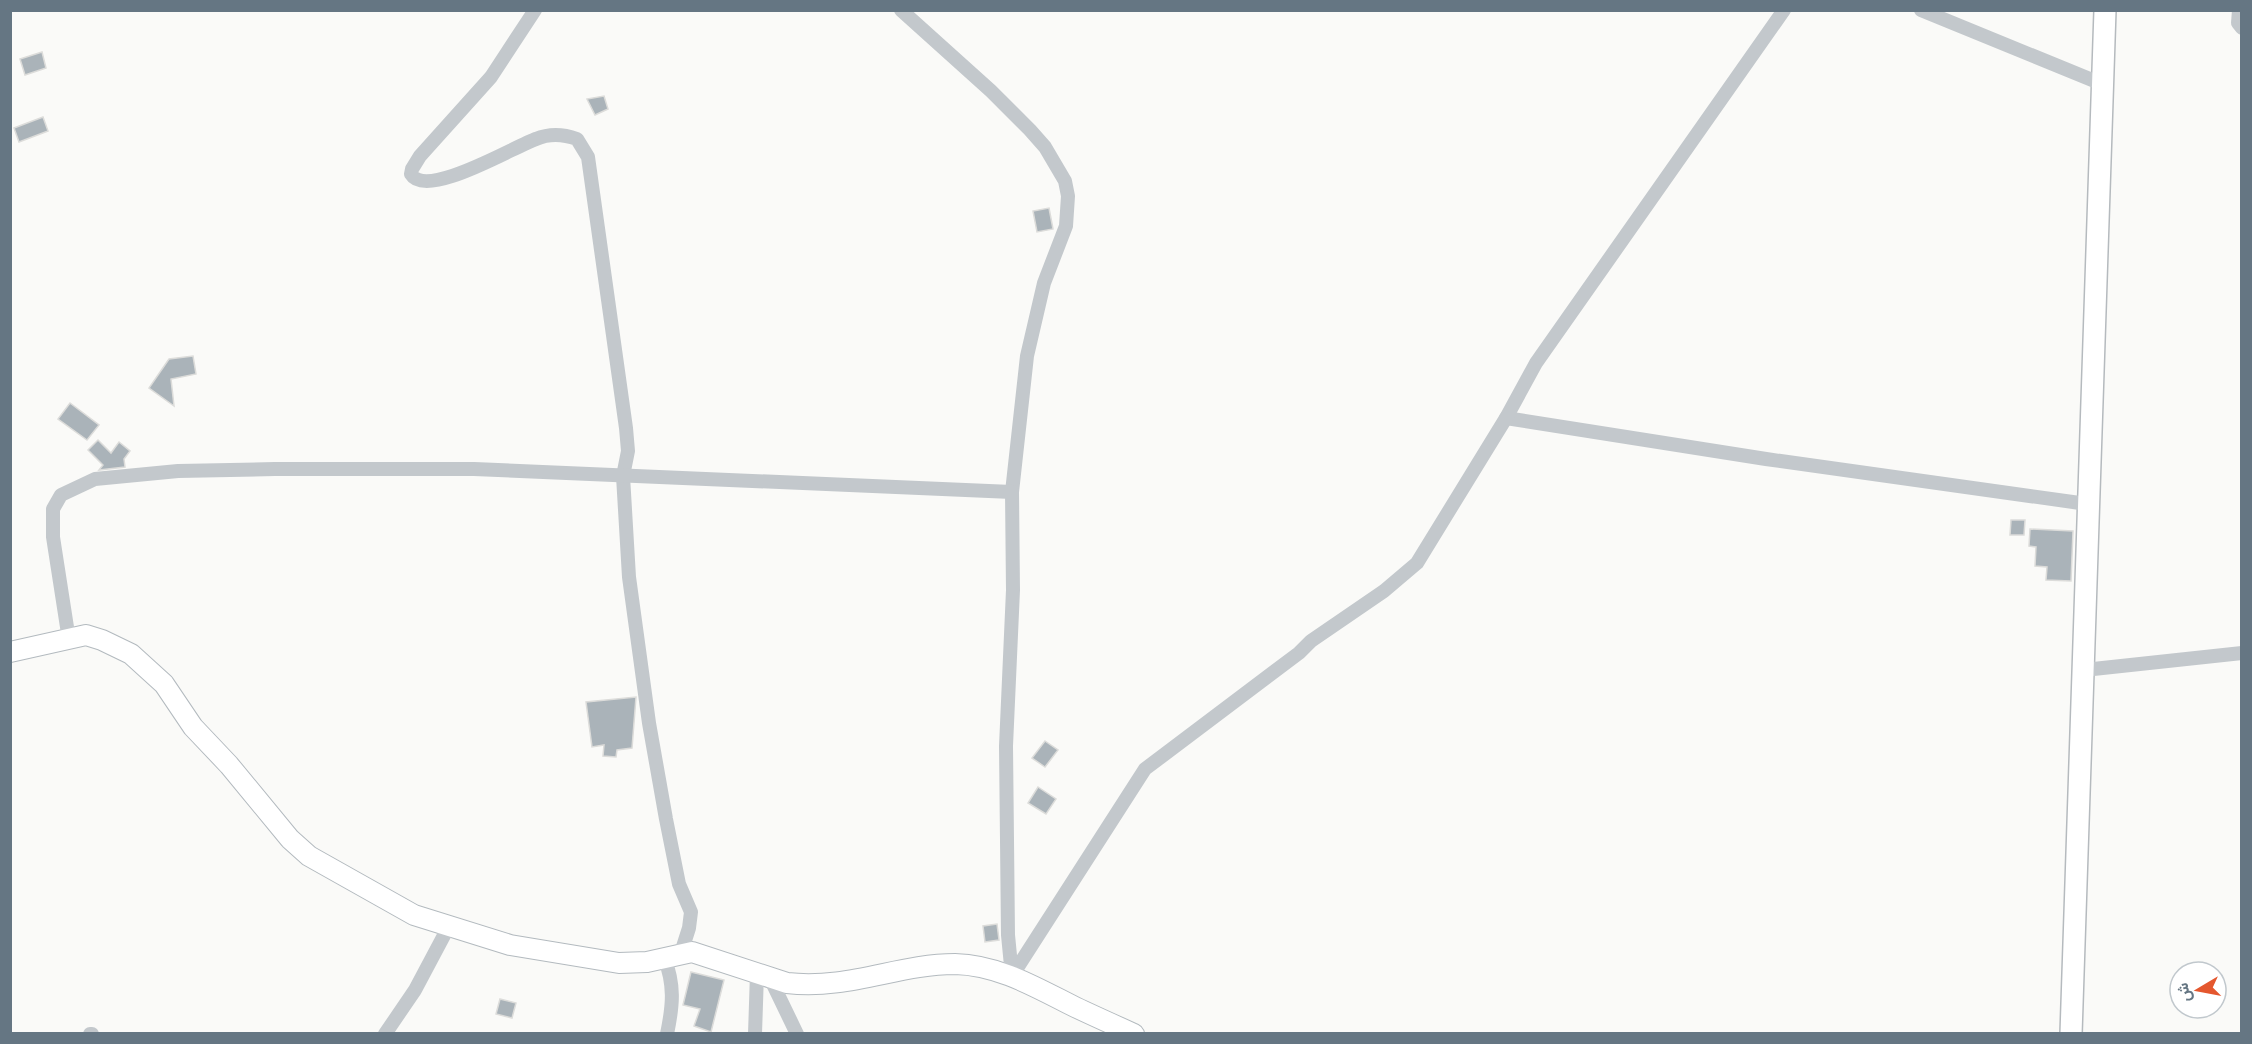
<svg xmlns="http://www.w3.org/2000/svg" width="2252" height="1044" font-family="'Work Sans',Vazirmatn,sans-serif">
<rect width="100%" height="100%" fill="#fafaf8"/>
<!-- building -->
<g fill="#aab3b9" stroke="#dcdcda" stroke-width="1.5">
<path d="M42,52L46,68L25,75L20,59Z"/>
<path d="M604,96L608,109L595,115L587,99Z"/>
<path d="M43,117L48,131L19,142L14,128Z"/>
<path d="M1049,208L1053,229L1037,232L1033,211Z"/>
<path d="M193,356L196,374L171,379L174,406L149,388L169,359Z"/>
<path d="M70,403L99,425L87,440L58,419Z"/>
<path d="M98,440L111,453L119,442L130,451L124,459L125,467L99,470L103,465L88,450Z"/>
<path d="M2011,520H2025L2024,535H2010Z"/>
<path d="M2030,529L2073,531L2071,581L2046,580L2047,567L2035,566L2036,547L2029,546Z"/>
<path d="M636,697L632,748L617,750L616,757L603,756L604,745L592,747L586,702Z"/>
<path d="M1045,741L1058,750L1045,767L1032,758Z"/>
<path d="M1038,787L1056,799L1046,814L1028,803Z"/>
<path d="M997,924L999,940L985,942L983,926Z"/>
<path d="M691,972L724,980L711,1032L694,1026L700,1009L683,1005Z"/>
<path d="M500,999L516,1003L512,1018L496,1014Z"/>
</g>
<g fill="none" stroke-linecap="round" stroke-linejoin="round">
<!-- secondary casing -->
<g stroke="#b3babf" stroke-width="22">
<path id="secondary" d="M10,652L86,635L102,640L131,654L164,684L193,727L229,765L290,839L309,856L414,915L510,945L619,963L647,962L692,952L787,983C849,990 898,964 955,964C999,965 1037,988 1075,1007C1094,1016 1114,1025 1134,1034"/>
</g>
<!-- primary casing -->
<g stroke="#b5babe" stroke-width="24">
<path id="primary" d="M2071,1034L2105,10"/>
</g>
<!-- street -->
<g stroke="#c3c8cc" stroke-width="14">
<path d="M535,10L491,77L420,156L412,169L411,174C426,200 515,146 536,139C550,133 563,134 577,139L588,157L626,428L628,451L623,476L629,577L649,723L666,819L679,884L691,912L689,928L681,953"/>
<path d="M901,10L991,91L1030,130L1045,147L1065,181L1068,196L1066,226L1044,283L1027,356L1012,492"/>
<path d="M1921,10L2102,84"/>
<path d="M2239,10L2238,23L2242,28"/>
<path d="M1506,418L1766,459L2087,504"/>
<path d="M69,640L53,537V509L61,495L95,479L178,471L275,469H474L1012,492L1013,590L1006,746L1008,935L1012,976"/>
<path d="M2084,670L2242,653"/>
<path d="M664,957C675,985 673,1005 667,1034"/>
<path d="M1012,976L1145,769L1299,653L1311,641L1384,591L1417,563L1506,418L1536,363L1784,10"/>
<path d="M770,978L797,1034"/>
<path d="M90,1034H92"/>
<path d="M385,1034L415,990L449,926"/>
<path d="M755,1034L757,973"/>
</g>
<!-- secondary -->
<use href="#secondary" stroke="#fff" stroke-width="20"/>
<!-- primary -->
<use href="#primary" stroke="#fff" stroke-width="21"/>
</g>
<!-- border -->
<rect width="2252" height="1044" fill="none" stroke="#657683" stroke-width="24"/>
<!-- north arrow -->
<g transform="translate(2198 990) rotate(260)"><circle r="28" fill="#ffffff" stroke="#c1c8cd" stroke-width="1.5"/>
<path d="M0-4.5L10 22L0 15L-10 22Z" fill="#e4572e"/>
<text y="-9" font-size="16" font-weight="bold" text-anchor="middle" fill="#657683">ش</text>
</g>
</svg>
